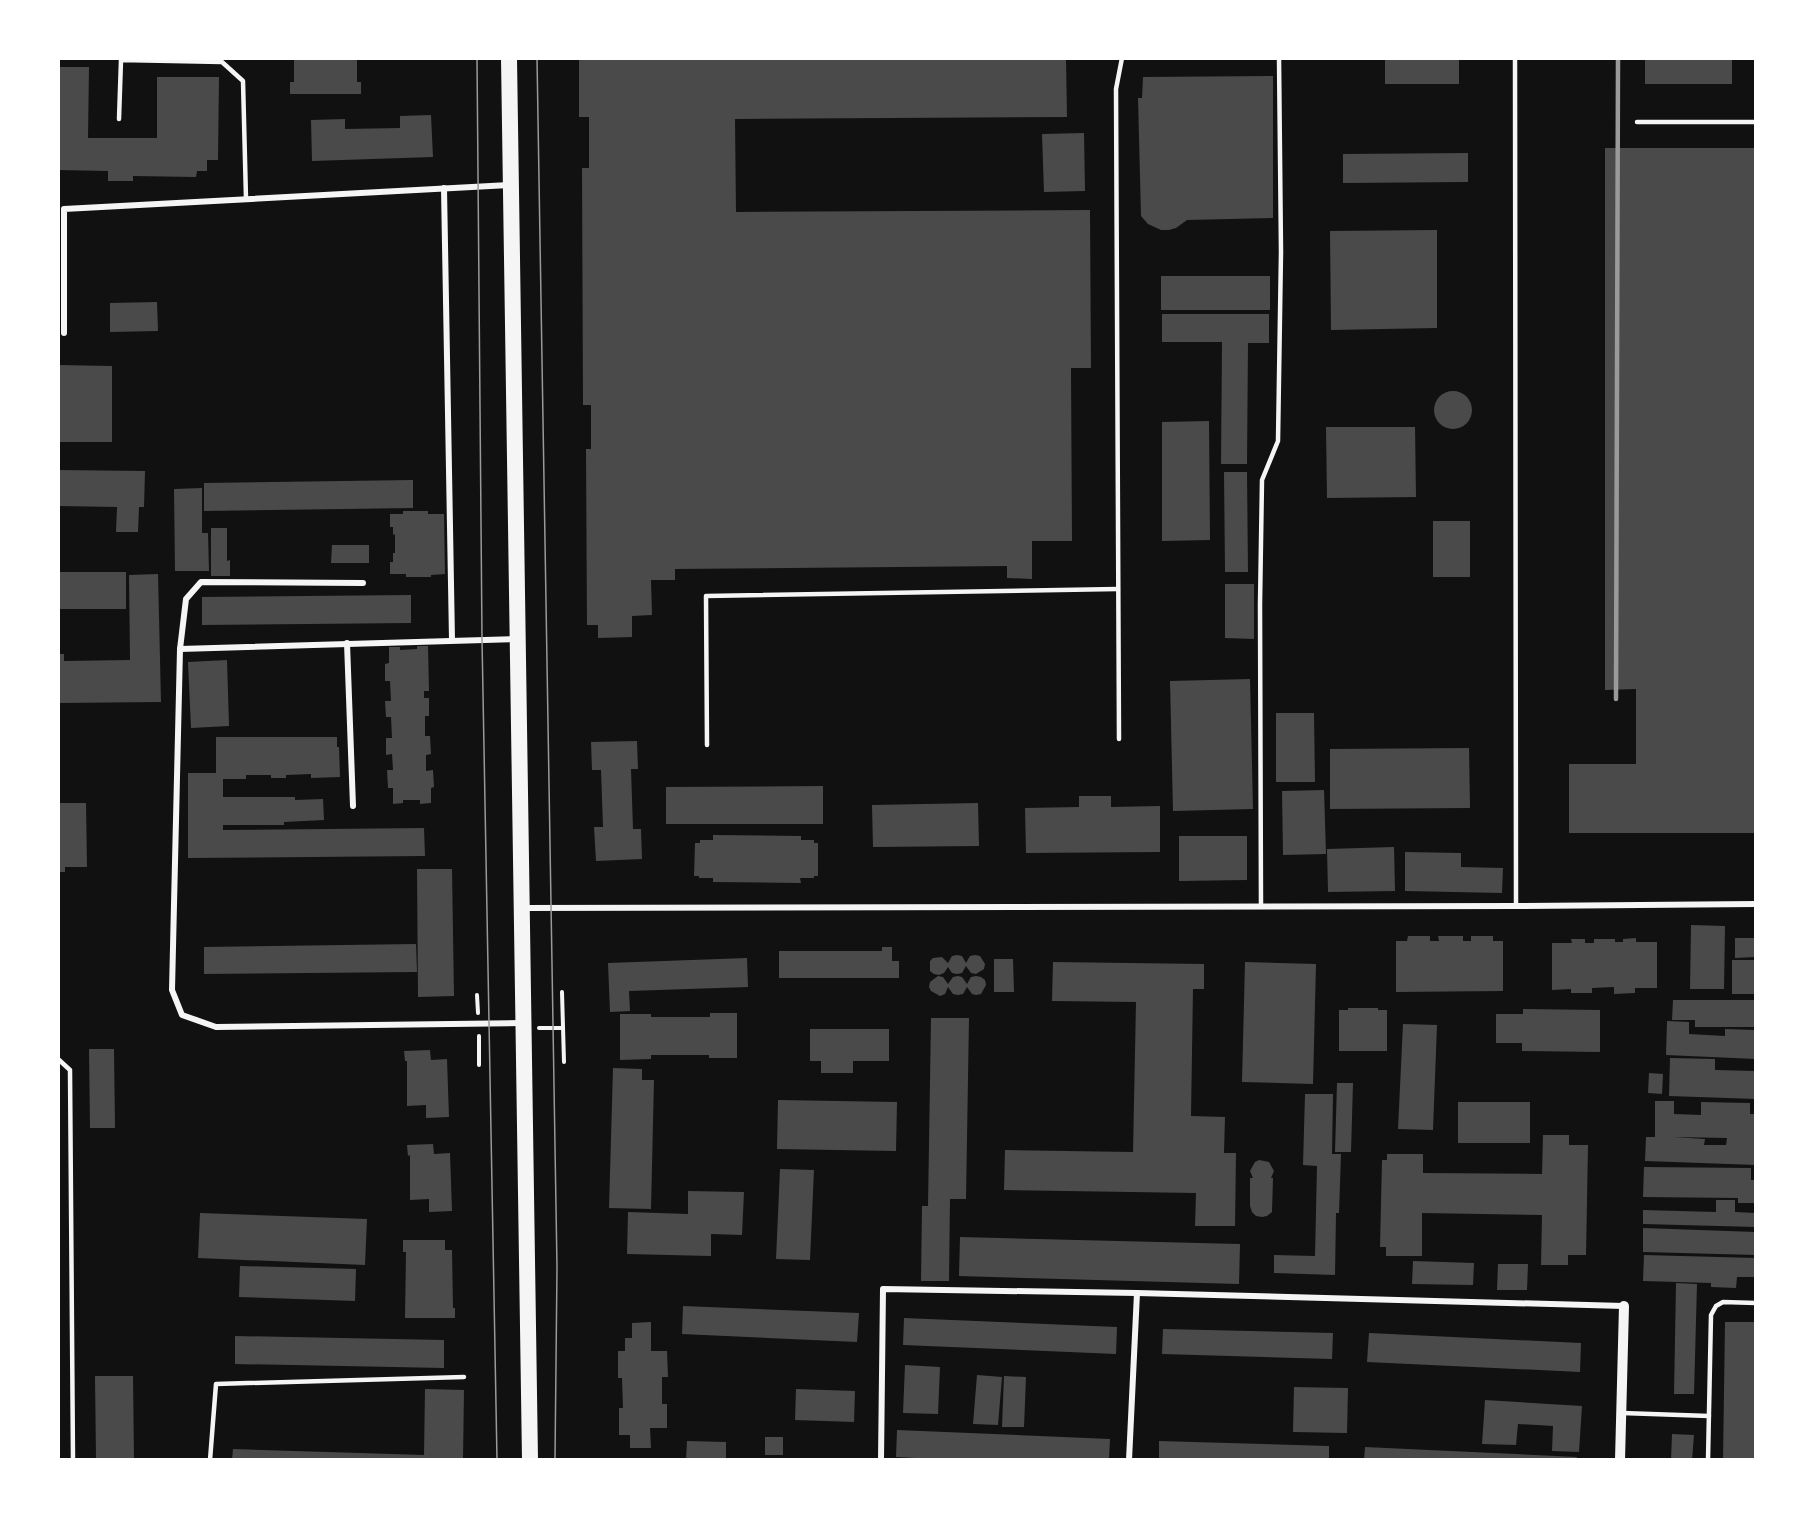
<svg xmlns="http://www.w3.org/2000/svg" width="1814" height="1518" font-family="'Exo 2',sans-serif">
<rect width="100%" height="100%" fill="#111"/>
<!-- building -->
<g fill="#4a4a4a" fill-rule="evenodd">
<path d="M294,58H357V82H361V94H290V82H294Z"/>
<path d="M579,58H1066L1067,117L735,119L736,212L1090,210L1091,368H1071L1072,541H1032V579L1007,578V566L675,569V580H651L652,615L632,616V637L598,638V625H587L586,449H591V405H583L582,168H589V117H579Z"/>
<rect x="1385" y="58" width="74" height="26"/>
<rect x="1645" y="58" width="87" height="26"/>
<path d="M58,67H89L88,138H157V77H219L218,160H207V171H197L196,177L133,176V181H108V171L58,170Z"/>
<path d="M1273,76V218L1187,220L1176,228L1169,230H1161L1148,224L1141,216L1138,98H1142L1143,77Z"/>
<path d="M431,115L433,157L312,161L311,120L345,119V129L400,128V116Z"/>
<path d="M1084,133L1085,191L1044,192L1042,134Z"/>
<path d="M1605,148H1756V833H1569V764H1636V689L1605,690Z"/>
<path d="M1468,153V182L1343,183V154Z"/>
<path d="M1437,230V328L1331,330L1330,231Z"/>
<rect x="1161" y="276" width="109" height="34"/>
<path d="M157,302L158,331L110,332V303Z"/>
<path d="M1162,314H1269V343H1248L1247,464H1221L1222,342H1162Z"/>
<path d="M58,365L112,366V442H58Z"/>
<circle cx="1453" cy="410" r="19"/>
<path d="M1209,421L1210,540L1162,541V422Z"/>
<path d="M1326,427H1415L1416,497L1327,498Z"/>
<path d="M58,470L145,471L144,507H139L138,532H116L117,507L58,506Z"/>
<path d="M1224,472H1247L1248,572H1225Z"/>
<path d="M413,480V508L204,511V483Z"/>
<path d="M202,488V533H208L209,571H175L174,489Z"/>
<path d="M403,511H428V514H444L445,574L431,575V577H406V574H390V562H393V553H395V534L393,535V527H390V514H403Z"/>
<rect x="1433" y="521" width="37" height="56"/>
<path d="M211,528H227V561L230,560V576H211Z"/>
<path d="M332,545H369V563H331Z"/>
<rect x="58" y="572" width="68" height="37"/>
<path d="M158,574L161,702L58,703V654H64V661L130,660L129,575Z"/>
<path d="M1225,584H1254V639L1225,638Z"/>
<path d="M411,595V623L202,625V597Z"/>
<path d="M417,646H428L429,691H424V698H429V716H425V736H430L431,754L426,755V771L433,770L434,787L431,788V803L420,804V800H403V803L393,804V788H388L387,770H393L392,754L386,755V738H392L391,717H386L385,701H391L390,681H385V664L389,663V647H400V650L417,649Z"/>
<path d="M227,660L229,726L191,728L188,662Z"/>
<path d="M1250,679L1253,809L1173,811L1170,681Z"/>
<path d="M1276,713H1314L1315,782H1276Z"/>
<path d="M216,737H337V747H339L340,777L311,778V774L286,775V778H271V775H246V779H223V797H295V800L323,799L324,820L284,822V825H223V830L424,828L425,856L188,858V773H216Z"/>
<path d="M637,741L638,769H631L633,829H641L642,859L596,861L594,827H603L601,770H592L591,742Z"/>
<path d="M1469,748L1470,808L1330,809V749Z"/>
<path d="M823,786V824H666V787Z"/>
<path d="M1324,790L1326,854L1283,855L1282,791Z"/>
<path d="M1079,796H1111V807L1160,806V852L1026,853L1025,808L1079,807Z"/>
<path d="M58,803H86L87,867H65V872H58Z"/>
<path d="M978,803L979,846L873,847L872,805Z"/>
<path d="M713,835L801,836V840H814V843H818V876H814V878H800L801,883L713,882V878H699V876H694L695,843H700V840H713Z"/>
<path d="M1179,836H1247V880L1179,881Z"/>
<path d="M1394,847L1395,891L1328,892L1327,849Z"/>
<path d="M1405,852L1461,853V867L1503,868L1502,893L1405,891Z"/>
<path d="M417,869H452L454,996L418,997Z"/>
<path d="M1691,925L1725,926L1724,989H1690Z"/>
<path d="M1408,936H1430V941H1439L1438,936H1463V941H1471V936H1493V941H1503V991L1396,992V941H1407Z"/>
<path d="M1636,938V942H1657V988H1635V993L1614,994V987L1592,988V993H1571V989L1552,990V943H1572L1571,939H1585V943H1594V939H1615V942H1623V939Z"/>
<path d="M1735,938H1756V957L1735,958Z"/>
<path d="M416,944L417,972L204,974V947Z"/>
<path d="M882,947H892V961H899V978H779V951H882Z"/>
<path d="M957,955L962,956L966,963L970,956L975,955L980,956L985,964L984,969L976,974L971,973L966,966L962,973L957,974L952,973L948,967L944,973L939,975L934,974L930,971V961L933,958L942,957L948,963L952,956Z"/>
<path d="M747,958L748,987L629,991L630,1011L610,1012L608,963Z"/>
<path d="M994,959H1013L1014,992H994Z"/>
<rect x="1732" y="960" width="24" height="34"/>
<path d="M1053,962L1204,964V989H1193L1191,1116L1225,1117L1224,1153H1236L1235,1226H1195L1196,1193L1004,1190L1005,1150L1133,1152L1136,1002L1052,1001Z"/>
<path d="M1245,962L1316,964L1313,1084L1242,1082Z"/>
<path d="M938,976L943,977L948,984L953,977L958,976L962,977L967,984L971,977L976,976L981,977L985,980L986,985L981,994L976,995L972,994L967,987L963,994L958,995L953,994L948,987L945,994L940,996L931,991L929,987L930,982Z"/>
<path d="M1673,1000H1756V1027H1695V1020H1672Z"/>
<path d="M1348,1008H1378V1010H1387V1051H1339V1010H1348Z"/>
<path d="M1523,1009L1600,1010V1052L1522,1051V1043H1496V1014H1523Z"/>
<path d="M710,1013H737V1058H709V1055H651V1059L620,1060V1014H651V1017H710Z"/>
<path d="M931,1018H969L966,1199H950L949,1281H921L922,1206H928Z"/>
<path d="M1667,1021L1689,1022V1034L1725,1036V1029L1756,1030V1059L1666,1055Z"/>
<path d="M1403,1024L1437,1025L1433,1130L1398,1129Z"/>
<path d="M810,1029H889V1061H853V1073H821V1061H810Z"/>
<path d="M89,1049H114L115,1128H90Z"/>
<path d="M430,1050L431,1060L447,1059L449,1117L426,1118V1105L407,1106V1061H405L404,1051Z"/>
<path d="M1670,1058L1715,1059V1070L1756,1071V1099L1669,1096Z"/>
<path d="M613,1068L642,1069V1080H654L651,1209L609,1208Z"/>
<path d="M1649,1073L1663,1074L1662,1094L1648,1093Z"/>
<path d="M1337,1083H1353L1351,1152H1335Z"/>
<path d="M1305,1094H1333L1332,1154H1341L1339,1213H1336L1335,1275L1274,1273V1255L1315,1256L1317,1166L1303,1165Z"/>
<path d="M778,1100L897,1102L896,1151L777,1149Z"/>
<path d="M1655,1101H1674V1114L1701,1115V1102L1750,1103V1114H1756V1165L1645,1161L1646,1137H1655ZM1673,1137L1727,1138L1726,1145H1704L1705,1139Z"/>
<rect x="1458" y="1102" width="72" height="41"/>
<path d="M1543,1135H1569V1145H1588L1586,1255H1568V1265H1541L1542,1215L1422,1213V1256H1386V1247H1380L1382,1160H1387V1154H1423V1173L1542,1174Z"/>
<path d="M433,1144L434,1154L450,1153L452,1211L429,1212V1199L410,1200V1155L408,1156L407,1145Z"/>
<path d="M1259,1160L1269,1162L1274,1171L1271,1178H1273L1272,1212L1267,1216L1262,1217L1256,1216L1252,1212L1250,1206V1178H1253L1250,1171L1255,1162Z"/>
<path d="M1644,1167L1751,1168V1180H1756V1203H1738V1198L1643,1197Z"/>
<path d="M780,1169L814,1170L810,1260L776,1259Z"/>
<path d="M688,1191L744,1192L742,1235L711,1234V1256L627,1254L628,1212L688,1214Z"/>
<path d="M1716,1200H1735V1212L1756,1213V1227L1643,1224V1210L1716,1212Z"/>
<path d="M200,1213L367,1219L365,1265L198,1258Z"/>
<path d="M1643,1228L1756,1232V1255L1643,1252Z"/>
<path d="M960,1237L1240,1244L1239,1284L959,1276Z"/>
<path d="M403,1240H445V1250H452L453,1308H455V1318H405L406,1252H403Z"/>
<path d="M1644,1255L1756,1258V1277H1737L1736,1288L1711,1287V1283L1643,1281Z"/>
<path d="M1413,1261L1474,1263L1473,1285L1412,1284Z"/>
<path d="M1498,1264H1528L1527,1290H1497Z"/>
<path d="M240,1266L356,1269L355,1301L239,1297Z"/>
<path d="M1676,1283L1697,1284L1694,1394H1674Z"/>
<path d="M683,1306L859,1313L857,1342L682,1334Z"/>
<path d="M904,1318L1117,1327L1116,1354L903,1345Z"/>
<path d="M651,1322V1351H667L668,1377H662V1404H667V1428H650L651,1448H630V1435H619V1408H623L622,1378H618V1351H625V1338H632V1323Z"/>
<path d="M1725,1322H1756V1460H1723Z"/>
<path d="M1163,1329L1333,1333L1332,1359L1162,1354Z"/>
<path d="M1369,1333L1581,1343L1580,1372L1367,1362Z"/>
<path d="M235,1336L444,1340V1368L235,1364Z"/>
<path d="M905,1365L940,1367L938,1414L903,1413Z"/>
<path d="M977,1375L1002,1377L998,1425L973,1424Z"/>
<path d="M95,1376H133L134,1460H96Z"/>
<path d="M1004,1376L1026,1377L1024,1427H1002Z"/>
<path d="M1294,1387L1348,1388L1347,1433L1293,1432Z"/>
<path d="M425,1389L464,1390L463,1460H232L233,1449L424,1455Z"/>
<path d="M796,1389L855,1391L854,1422L795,1420Z"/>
<path d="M1485,1400L1582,1406L1579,1452L1552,1451L1553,1426L1518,1424L1516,1445L1482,1444Z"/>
<path d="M897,1430L1110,1439L1109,1460H954L896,1457Z"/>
<path d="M1672,1434L1694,1435L1692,1460H1671Z"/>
<rect x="765" y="1437" width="18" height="18"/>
<path d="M687,1441L726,1442V1460H686Z"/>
<path d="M1159,1441L1329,1446V1460H1159Z"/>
<path d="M1365,1447L1577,1457V1460H1364Z"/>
</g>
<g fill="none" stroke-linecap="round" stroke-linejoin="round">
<!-- path -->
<g stroke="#f5f5f5" stroke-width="4">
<path d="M562,992L564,1062"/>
<path d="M477,995L478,1013"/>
<path d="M539,1028H563"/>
<path d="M479,1036V1065"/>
</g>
<!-- service -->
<g stroke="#f5f5f5" stroke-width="4.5">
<path d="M1515,58L1516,906"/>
<path d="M119,119L121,60L222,62L243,81L246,199"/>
<path d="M1637,122H1756"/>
<path d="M1119,739L1116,89L1122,58"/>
<path d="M707,745L706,596L1118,589"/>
<path d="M1261,906L1260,604L1262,480L1278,441L1281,252L1279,58"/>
<path d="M58,1059L70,1070L73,1460"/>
<path d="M1622,1413L1709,1416"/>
<path d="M210,1460L216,1384L464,1377"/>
<path d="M1708,1460L1711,1315L1716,1306L1723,1302L1756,1303"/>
</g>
<!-- minor -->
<g stroke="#f5f5f5" stroke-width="6">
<path d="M444,188L452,640"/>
<path d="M64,333V209L509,185"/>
<path d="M363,583L201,582L186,599L180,649L172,990L182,1015L216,1027L521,1023"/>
<path d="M347,643L353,806"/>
<path d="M180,649L517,639"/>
<path d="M522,908L1516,906L1756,904"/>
<path d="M881,1460L883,1289L1137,1293L1624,1306"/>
<path d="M1129,1460L1137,1293"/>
</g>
<!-- tertiary -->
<path stroke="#f5f5f5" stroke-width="10" d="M1620,1460L1624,1306"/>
<!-- trunk -->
<path stroke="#f5f5f5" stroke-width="16" d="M509,58L530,1460"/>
<!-- tram -->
<g stroke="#9a9a9a" stroke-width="1.5">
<path d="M477,58L482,639L497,1460"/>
<path d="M537,58L557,1267L555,1460"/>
</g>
<!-- rail -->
<path stroke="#9a9a9a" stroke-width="4.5" d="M1616,699L1618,58"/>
</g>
<!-- border -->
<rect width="1814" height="1518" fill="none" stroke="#ffffff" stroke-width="120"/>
</svg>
